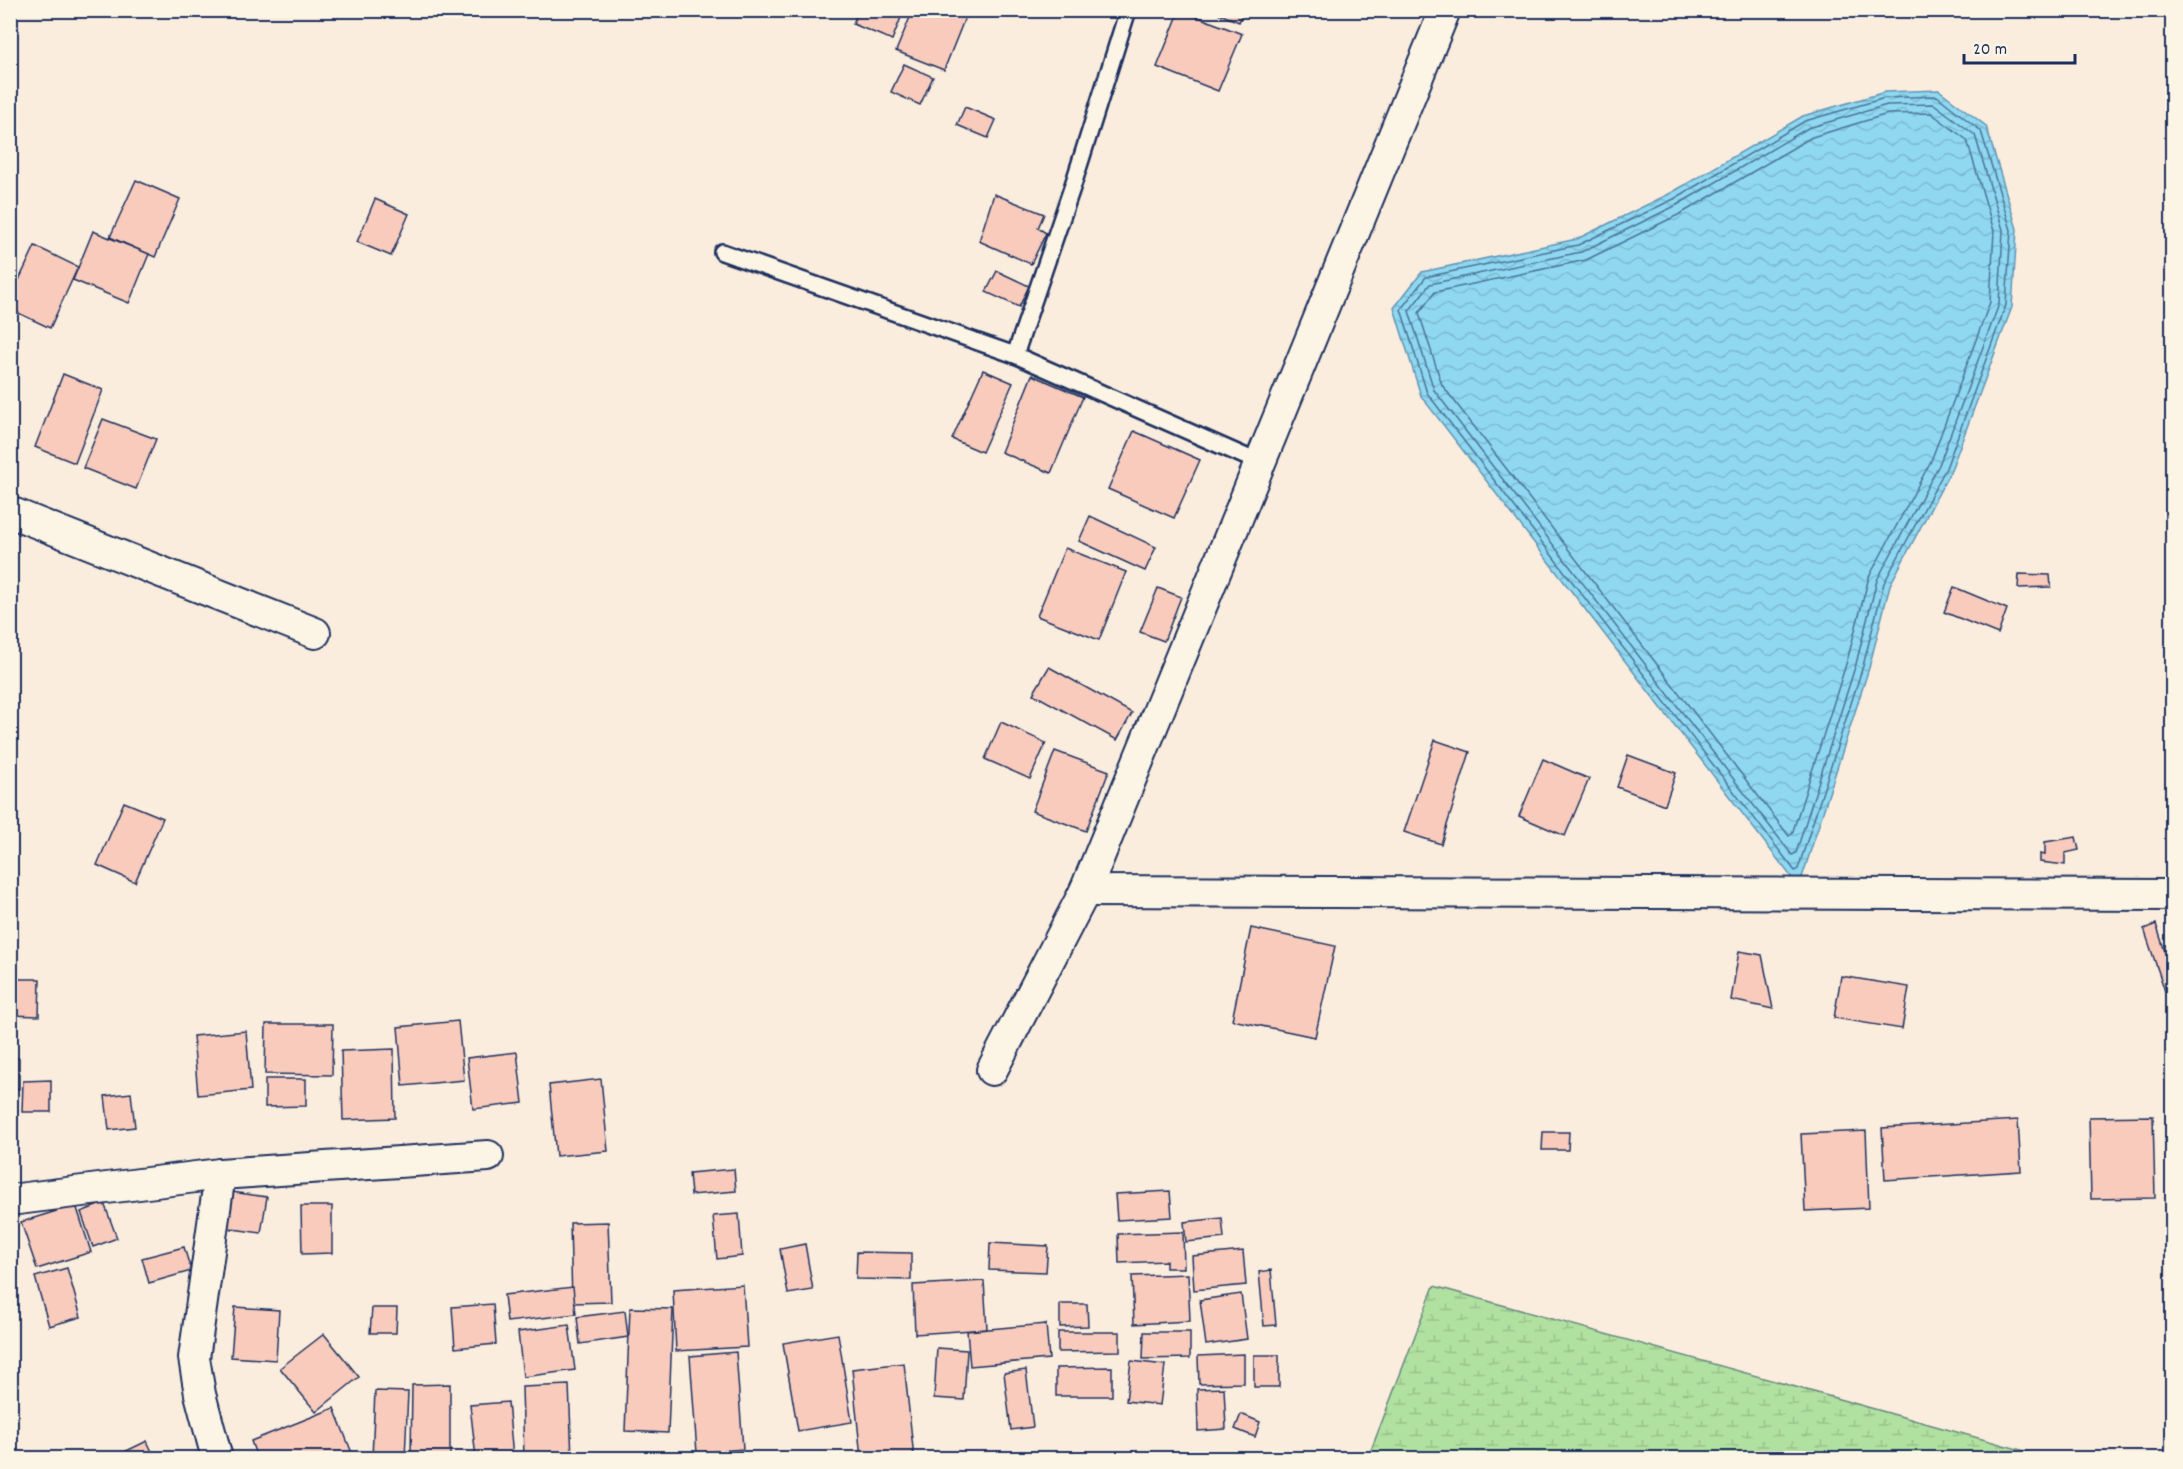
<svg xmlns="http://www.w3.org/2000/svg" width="2183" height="1469" font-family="Dekko,sans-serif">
<defs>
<pattern id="wetland-marsh" width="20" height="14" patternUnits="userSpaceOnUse" patternTransform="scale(1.5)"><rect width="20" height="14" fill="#b1e1a0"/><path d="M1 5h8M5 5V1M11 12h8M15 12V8" fill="none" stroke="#98c18c"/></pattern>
<pattern id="water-waves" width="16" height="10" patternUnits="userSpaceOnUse" patternTransform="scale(1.5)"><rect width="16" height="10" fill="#8fd8f0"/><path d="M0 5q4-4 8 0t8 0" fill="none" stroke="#7bbad0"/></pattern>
</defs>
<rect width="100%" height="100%" fill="#fbeddd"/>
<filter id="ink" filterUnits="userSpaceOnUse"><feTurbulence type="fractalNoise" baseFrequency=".0167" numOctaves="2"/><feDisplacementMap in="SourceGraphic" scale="12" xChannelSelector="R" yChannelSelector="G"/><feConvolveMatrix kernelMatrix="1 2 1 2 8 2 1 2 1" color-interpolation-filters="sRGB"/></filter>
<g filter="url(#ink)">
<!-- wetland -->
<path fill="url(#wetland-marsh)" stroke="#66887f" stroke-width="1.5" d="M1434,1286L2050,1458H1368Z"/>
<!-- water -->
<path fill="url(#water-waves)" stroke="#6194b6" stroke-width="1.5" d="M1939,90L1986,126L2017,229L2012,307L1951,470L1890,585L1869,668L1799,887L1421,396L1394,308L1422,272L1577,239L1671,193L1803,116L1885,92Z"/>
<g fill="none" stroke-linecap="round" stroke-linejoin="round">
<!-- shore -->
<g stroke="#497398" stroke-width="1.5">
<path d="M1937,96L1981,131L2011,230L2006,305L1946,468L1884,583L1863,666L1798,869L1795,871L1427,393L1401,309L1426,277L1578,245L1674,199L1805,121L1885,98Z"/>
<path d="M1934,104L1975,135L2003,230L1999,304L1939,465L1877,580L1856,664L1796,853L1792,855L1434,390L1409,311L1430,284L1581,252L1677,205L1808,128L1887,105Z"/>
<path d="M1931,113L1967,140L1994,231L1990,302L1931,461L1869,577L1847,661L1792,834L1789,836L1442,385L1419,313L1435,292L1586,260L1682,213L1812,137L1888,114Z"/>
</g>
</g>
<!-- building -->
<g fill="#f9cbbc" stroke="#1b2f5e" stroke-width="1.5">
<path d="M858,10H904L892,40L853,24Z"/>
<path d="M913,10H968L944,70L896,51Z"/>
<path d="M1180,10L1242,34L1218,91L1157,67Z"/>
<path d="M1210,10H1244L1239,22Z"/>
<path d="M904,64L933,77L920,105L891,92Z"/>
<path d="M965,107L996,120L988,138L957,125Z"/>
<path d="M136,180L180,199L155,257L110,237Z"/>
<path d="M994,194L1044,214L1038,228L1046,233L1031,264L979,241Z"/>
<path d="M375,199L409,214L391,256L357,242Z"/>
<path d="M93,231L149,254L129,303L73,280Z"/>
<path d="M35,246L78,267L50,328L10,309V299Z"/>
<path d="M997,271L1029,286L1019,307L986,292Z"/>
<path d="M983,370L1013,383L982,452L952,439Z"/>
<path d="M63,374L103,390L75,463L35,447Z"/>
<path d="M1032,375L1083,397L1051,473L1001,452Z"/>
<path d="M103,419L156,439L136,489L83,468Z"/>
<path d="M1134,431L1200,460L1174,518L1108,489Z"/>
<path d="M1090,516L1156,547L1145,571L1079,541Z"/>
<path d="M1065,548L1126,572L1099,640L1037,616Z"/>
<path d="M2019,574L2050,575L2051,587L2018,588Z"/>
<path d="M1954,587L2007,609L1998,634L1944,612Z"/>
<path d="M1158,588L1181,597L1164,641L1140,632Z"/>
<path d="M1049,667L1132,713L1117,740L1033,694Z"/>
<path d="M1001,722L1046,743L1030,779L985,759Z"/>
<path d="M1435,740L1470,752L1441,844L1404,832Z"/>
<path d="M1055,751L1109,771L1086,831L1032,811Z"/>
<path d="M1628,755L1676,773L1665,805L1617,787Z"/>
<path d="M1543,759L1589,779L1565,836L1519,816Z"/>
<path d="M124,802L163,818L135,882L97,865Z"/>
<path d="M2076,837L2079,850L2065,853V865L2040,862V854L2045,855V842Z"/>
<path d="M2156,924L2172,973V989L2165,991L2144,929Z"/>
<path d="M1251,928L1335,946L1315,1037L1232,1020Z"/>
<path d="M1739,951L1762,955L1773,1009L1731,1000Z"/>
<path d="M1841,976L1909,987L1902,1029L1834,1018Z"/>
<path d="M10,979H40L39,1016L10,1015Z"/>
<path d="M458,1021L464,1080L403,1086L398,1027Z"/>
<path d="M266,1024H333L332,1075L265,1074Z"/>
<path d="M246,1031L251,1090L198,1095L193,1036Z"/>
<path d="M394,1049L395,1118L343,1120L341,1051Z"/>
<path d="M517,1052L523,1103L473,1109L467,1058Z"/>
<path d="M10,1058H19V1089L10,1088Z"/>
<path d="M265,1079H306V1106L265,1107Z"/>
<path d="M601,1079L608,1151L556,1156L549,1085Z"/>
<path d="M51,1080V1112H22L23,1081Z"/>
<path d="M131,1093L135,1127L109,1130L105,1096Z"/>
<path d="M2153,1116L2155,1198L2091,1199L2089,1117Z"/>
<path d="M2018,1120L2021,1171L1885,1180L1882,1128Z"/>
<path d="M1866,1131L1869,1208L1805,1211L1801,1134Z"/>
<path d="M1543,1132H1569L1568,1150H1542Z"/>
<path d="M734,1169L736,1191L691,1195L689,1173Z"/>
<path d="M1170,1191L1172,1217L1117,1220L1115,1194Z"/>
<path d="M232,1192L267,1197L261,1233L226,1228Z"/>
<path d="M104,1203L117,1238L93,1247L81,1212Z"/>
<path d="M76,1205L91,1252L37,1269L21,1222Z"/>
<path d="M301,1206H332V1253L302,1254Z"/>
<path d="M739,1214L742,1256L717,1259L713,1216Z"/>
<path d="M1222,1218L1224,1238L1186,1242L1184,1222Z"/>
<path d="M608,1222L611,1302L572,1303L570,1223Z"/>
<path d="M1183,1232L1184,1268H1166V1261L1119,1263L1118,1234Z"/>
<path d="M990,1243L1048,1246L1046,1272L989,1270Z"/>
<path d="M805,1244L813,1290L788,1294L780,1249Z"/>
<path d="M184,1247L191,1271L149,1283L142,1258Z"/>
<path d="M1243,1251L1246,1285L1194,1290L1192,1256Z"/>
<path d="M857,1252L911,1253V1280L856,1279Z"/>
<path d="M67,1268L81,1317L49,1326L35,1277Z"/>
<path d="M1271,1270L1276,1325L1264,1326L1259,1272Z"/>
<path d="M1188,1274L1190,1321L1134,1324L1132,1276Z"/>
<path d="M984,1281L987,1329L915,1334L913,1285Z"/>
<path d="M743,1285L747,1347L676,1351L673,1290Z"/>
<path d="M573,1287L576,1314L507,1322L504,1295Z"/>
<path d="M1241,1294L1247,1339L1206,1345L1200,1300Z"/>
<path d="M493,1304L496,1344L455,1348L452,1307Z"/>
<path d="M1060,1304H1087L1088,1326L1060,1327Z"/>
<path d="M235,1307L279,1310L276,1360L231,1357Z"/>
<path d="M372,1308H397L396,1333H370Z"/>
<path d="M630,1308L673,1309L668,1433L625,1431Z"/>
<path d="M625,1311L628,1337L580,1344L577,1317Z"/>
<path d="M1046,1324L1049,1359L970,1366L967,1331Z"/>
<path d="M569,1325L575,1370L523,1377L518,1332Z"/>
<path d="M1058,1332H1120V1351L1058,1352Z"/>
<path d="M1144,1332H1190V1358L1143,1359Z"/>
<path d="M324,1334L359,1377L316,1412L280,1368Z"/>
<path d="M838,1334L852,1422L798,1431L783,1343Z"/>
<path d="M937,1348L967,1350L964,1400L934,1398Z"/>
<path d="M736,1352L743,1449L697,1453L690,1356Z"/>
<path d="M1244,1354V1383L1199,1384L1198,1356Z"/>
<rect x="1254" y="1355" width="25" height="32"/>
<path d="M1131,1361L1165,1365L1160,1405L1126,1401Z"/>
<path d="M904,1363L914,1458H861L852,1369Z"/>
<path d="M1112,1367V1396H1056V1368Z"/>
<path d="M1026,1370L1033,1427L1011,1430L1004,1373Z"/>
<path d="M450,1384V1458H411L412,1385Z"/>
<path d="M569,1385L572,1458H524L522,1387Z"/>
<path d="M1224,1388L1226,1429L1198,1431L1197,1389Z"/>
<path d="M375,1391L408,1392L405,1458H372Z"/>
<path d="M508,1402L513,1458H476L470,1405Z"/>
<path d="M334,1408L354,1458H257L251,1441Z"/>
<path d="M1241,1414L1260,1422L1255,1437L1235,1429Z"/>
<path d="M147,1441L155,1458H112Z"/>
</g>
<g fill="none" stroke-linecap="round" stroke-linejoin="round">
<!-- service casing -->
<g stroke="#1b2f5e" stroke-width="20">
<g id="service">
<path d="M722,252L1015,355L1260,463"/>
<path d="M1015,355L1073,185L1128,10"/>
</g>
</g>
<!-- minor casing -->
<g stroke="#1b2f5e" stroke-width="34">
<g id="minor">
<path d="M10,512L315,633"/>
<path d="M1085,891L2172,895"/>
<path d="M992,1070L1085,891L1445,10"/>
<path d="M10,1200L220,1174L488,1156"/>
<path d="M217,1458L200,1394L194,1358L220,1174"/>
</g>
</g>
<!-- service -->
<use href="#service" stroke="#fcf5e5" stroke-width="15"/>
<!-- minor -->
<use href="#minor" stroke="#fcf5e5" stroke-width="30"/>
</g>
</g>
<!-- margin -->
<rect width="2183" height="1469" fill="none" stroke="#fcf5e5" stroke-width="36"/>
<rect x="18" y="18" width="2147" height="1433" fill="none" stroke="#1b2f5e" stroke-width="2" filter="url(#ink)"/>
<!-- scale -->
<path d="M1964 54v9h111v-9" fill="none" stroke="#1b2f5e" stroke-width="3"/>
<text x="1973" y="54" font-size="18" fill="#1b2f5e" stroke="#fcf5e5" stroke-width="4.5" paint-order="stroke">20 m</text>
</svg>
